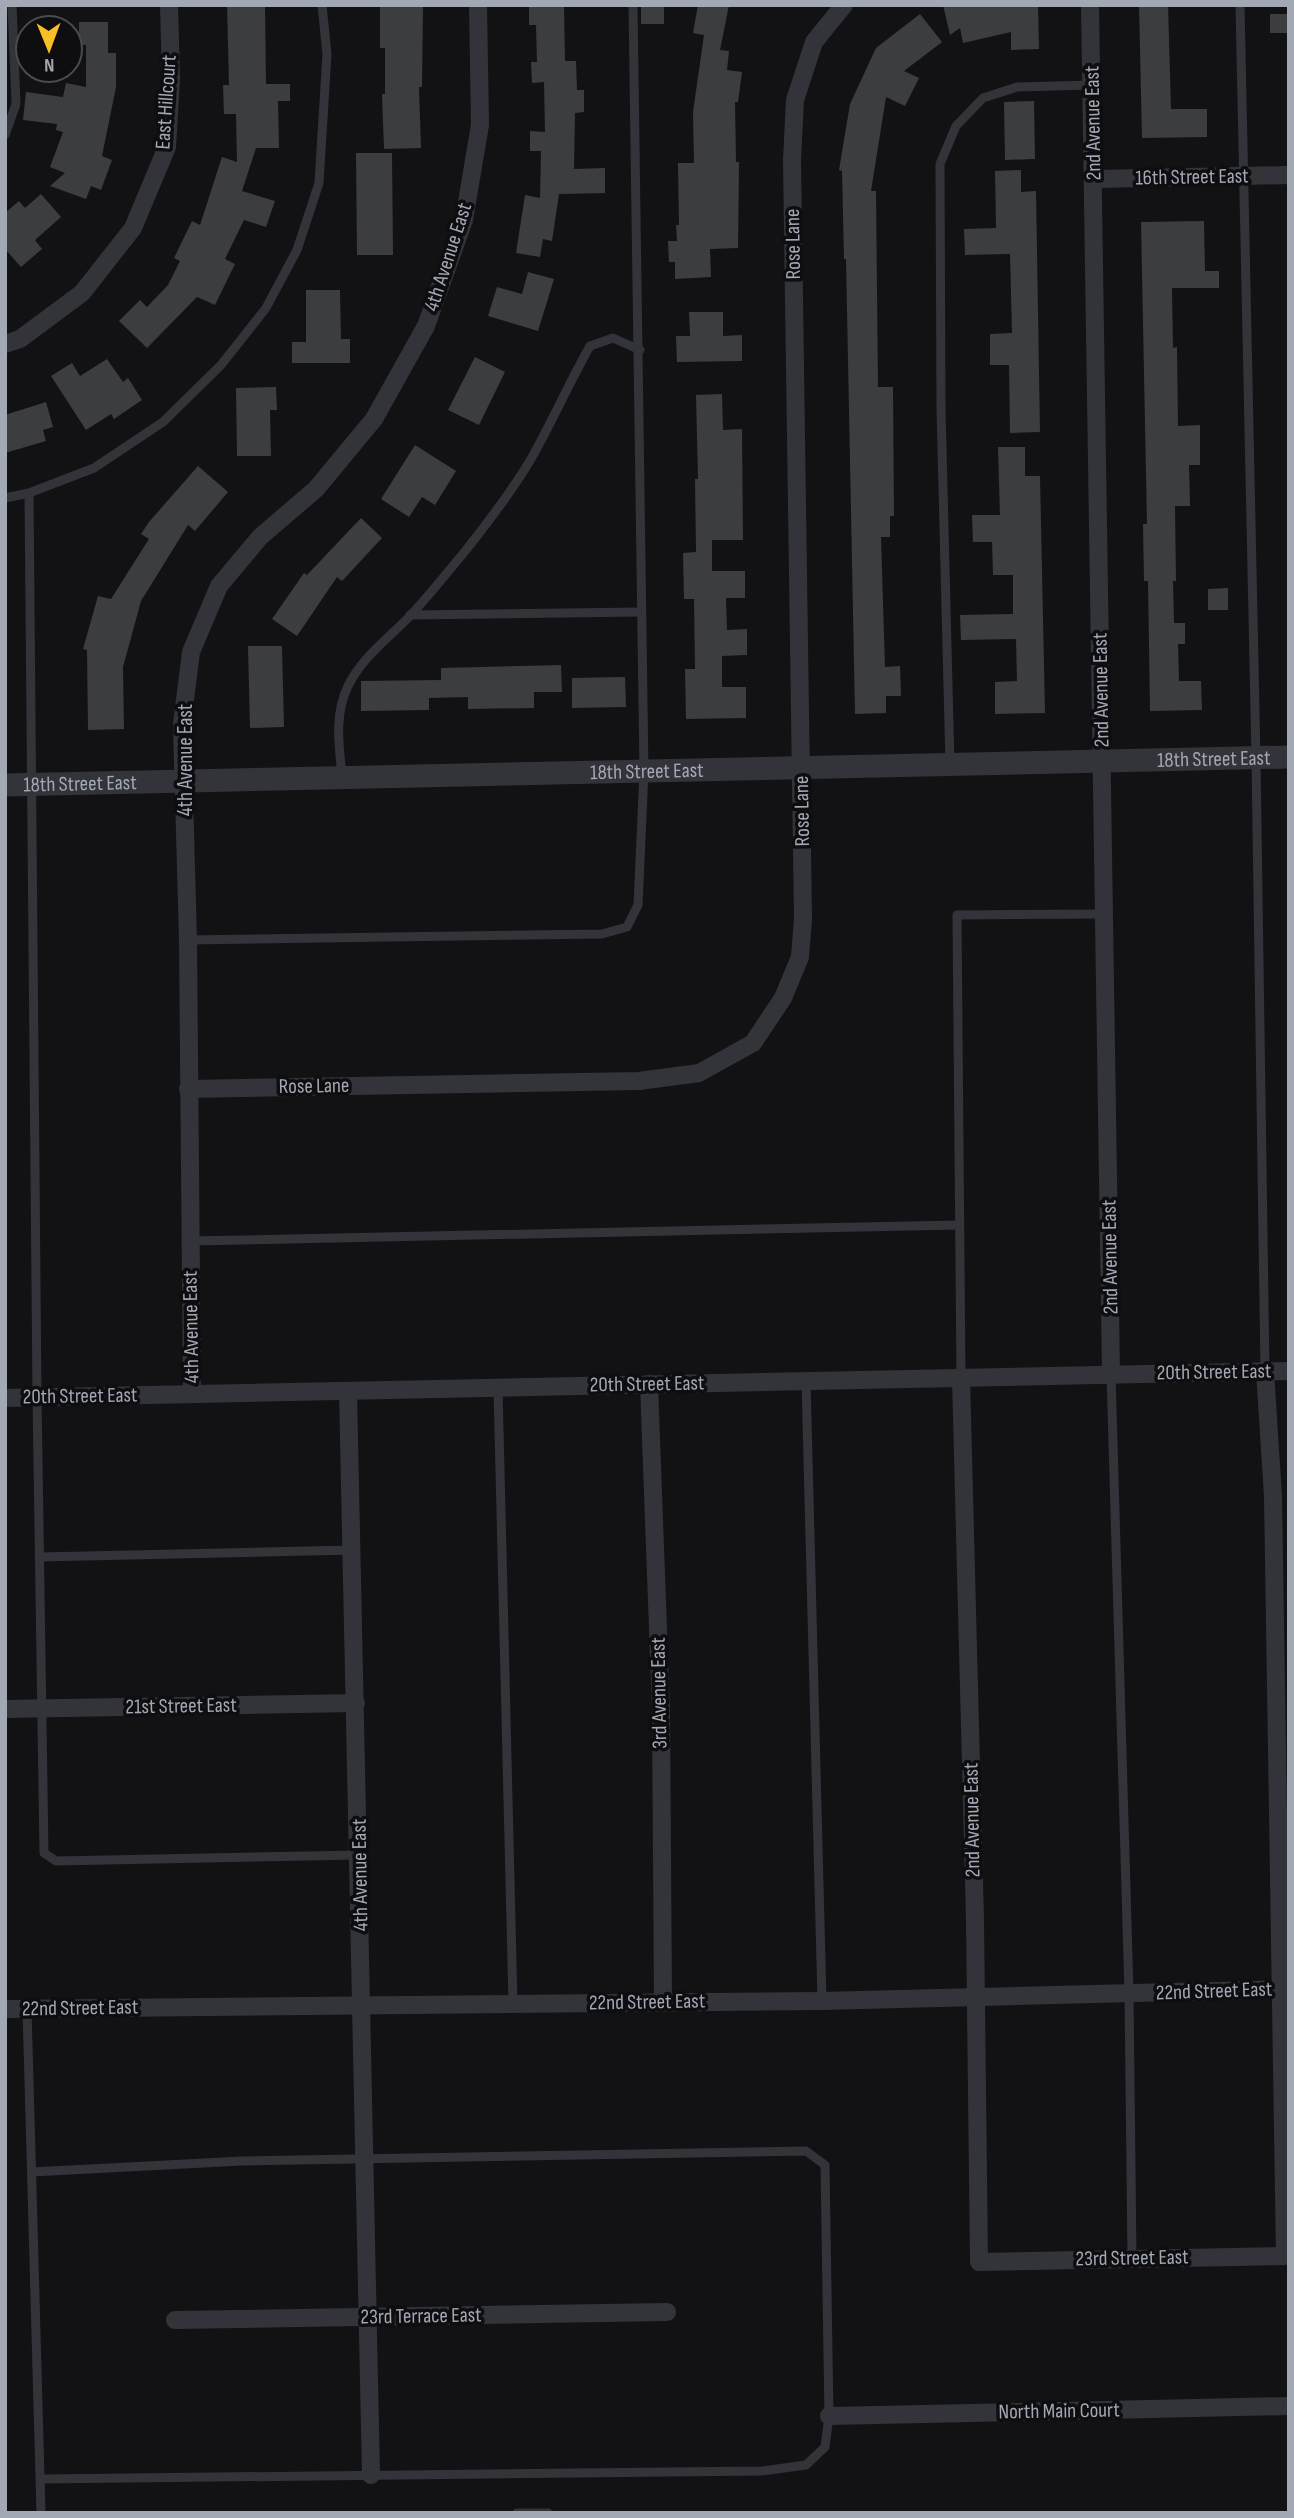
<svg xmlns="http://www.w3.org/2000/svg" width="1294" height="2518" font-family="'Sofia Sans Condensed',sans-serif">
<rect width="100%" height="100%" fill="#121214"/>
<!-- building -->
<g fill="#3c3d41">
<path d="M227,5H265L266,84H290V101H278L279,148H256L242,191L275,201L266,227L244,220L225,259L235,264L215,305L197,297L147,348L119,321L140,300L147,307L168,285L180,261L174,258L192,221L200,225L222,157L237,162L236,114H224L223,85H229Z"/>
<path d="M380,5H423L422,87H419L421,148L384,149L382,94H385V48H380Z"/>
<path d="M529,5H564L565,61H576L577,90H584V112L575,113L574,169L605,168V193L559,194L552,241L543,239L540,257L516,253L525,195L540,198L541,151H530V131L545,132L544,82L532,83L531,62H537L536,25H529Z"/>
<rect x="641" y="5" width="23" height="19"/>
<path d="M698,5H729L720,50L729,51L727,70L742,72L738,102H735L736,162H739L738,248L710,249L711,277L675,279V262H669L668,241H677L676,225H679L678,163H694L693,112L704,35L693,33Z"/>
<path d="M943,5H1038L1039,49L1011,50V32L963,43L960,28L950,35Z"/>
<path d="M1139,5H1168L1171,109H1207V137L1142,138Z"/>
<path d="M920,14L942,42L904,71L919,78L905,106L886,97L871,191H876L878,387H893L894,516H890V537H881L885,667L900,666L901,696H886V713L855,714L846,259H844L842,171L839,170L850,104L876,48Z"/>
<rect x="1270" y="14" width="19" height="19"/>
<path d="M79,22H108V53H116V87L102,156L112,160L101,190L91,186L86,199L50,186L65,173L50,167L63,132L56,130L57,124L23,120L26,92L63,97L66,83L86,87V45H79Z"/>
<path d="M1034,101L1035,159L1005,160L1004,102Z"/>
<path d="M356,153H392L393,255H357Z"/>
<path d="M1021,170V192L1036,191L1040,432L1010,433L1009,365H990V334L1012,333L1010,254L965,255L964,229L996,228L995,171Z"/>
<path d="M41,194L61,217L35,240L42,249L21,267L5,249V213L19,201L25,208Z"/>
<path d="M1204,221L1205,271H1219V288H1172L1173,348L1177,347L1178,426L1200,425V465H1189L1190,506H1175L1176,581H1173L1174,623H1185V644H1178L1179,681H1201L1202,710L1150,711L1148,581H1144L1143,524H1147L1141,222Z"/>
<path d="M528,272L554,279L538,331L488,316L497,287L522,294Z"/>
<path d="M306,290H340L341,339H350V363H292V342H306Z"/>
<path d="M689,312H723V336L742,335V361L677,362L676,336H690Z"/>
<path d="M475,357L505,372L479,425L448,410Z"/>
<path d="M107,359L123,382L128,378L142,400L114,419L111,414L86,430L51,376L72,363L80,376Z"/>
<path d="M276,387L277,410H270L271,456H237L236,388Z"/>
<path d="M722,394L723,430L742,429L743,540H712V571H745V598H726L727,630L747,629V655L722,656V687H746V718L686,719L685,669H695L694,599H684L683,553L696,552L695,479H698L696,395Z"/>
<path d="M46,402L53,427L43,430L46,441L5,453V415Z"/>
<path d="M415,445L456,471L435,505L422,497L409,517L381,499Z"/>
<path d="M998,447H1025V476H1040L1045,713L995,714V682L1017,681L1016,639L961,640L960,615L1013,614V575H993L992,542H973L972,515H1000Z"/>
<path d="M198,466L228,492L195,531L188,525L141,601L123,667L124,729L88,730L87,650L83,649L98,596L111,599L149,539L141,534L149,522Z"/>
<path d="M361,518L382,538L342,581L337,577L297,636L272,619L304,573L307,575Z"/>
<path d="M1228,588V610H1208V589Z"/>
<path d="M248,646H282L284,727L250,728Z"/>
<path d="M561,665L562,692H534V708L468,709V697L429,698V710L361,711V681L441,680V668Z"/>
<path d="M625,677L626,707L572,708V678Z"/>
</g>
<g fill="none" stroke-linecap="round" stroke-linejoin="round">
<!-- service -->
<g stroke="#333439" stroke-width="9">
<path d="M1240,5L1256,758L1265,1371"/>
<path d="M5,135L16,104L12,5"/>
<path d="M29,493L37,1397L44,1853L56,1861L359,1855"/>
<path d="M5,498L29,493L94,468L163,422L221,365L266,308L297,250L319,183L327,54L322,5"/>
<path d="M410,615L640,612"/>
<path d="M950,765L941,409L940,164L956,126L983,98L1017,87L1092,85"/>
<path d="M342,775C339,746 334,715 348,686C362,657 389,638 411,615C430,594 448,572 466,550C489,521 512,491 531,459C552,422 569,383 590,346L613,338L640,350"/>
<path d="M188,940L602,934L627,927L638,905L644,772L633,5"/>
<path d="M191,1241L959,1225"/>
<path d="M1111,1374L1129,1993L1132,2257"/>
<path d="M961,1378L957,915L1104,914"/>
<path d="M806,1381L822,2001"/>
<path d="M498,1388L513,2004"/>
<path d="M39,1557L352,1550"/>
<path d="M27,2009L41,2513"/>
<path d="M32,2172L242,2161L806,2151L825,2165L829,2416L825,2447L806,2465L762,2471L41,2479"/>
<path d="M517,2513H548"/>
</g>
<!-- minor -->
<g stroke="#333439" stroke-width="18">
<path d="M1090,5L1111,1374"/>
<path d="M1095,179L1289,175"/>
<path d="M5,344L20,339L82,293L133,228L167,147L171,79L169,5"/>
<path d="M188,1089L639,1081L699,1073L753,1043L783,998L800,957L803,919L792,160L795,100L814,42L844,5"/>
<path d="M961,1378L975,1920L979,2262L1285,2256L1273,1496L1265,1371"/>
<path d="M649,1384L661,1710L663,2002"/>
<path d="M348,1391L371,2475"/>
<path d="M192,1394L188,940L182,724L191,652L219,586L260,537L316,489L374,419L426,326L464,220L480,125L478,5"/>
<path d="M5,1398L1289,1371"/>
<path d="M5,1709L356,1703"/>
<path d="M5,2009L822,2001L1289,1989"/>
<path d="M175,2320L667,2312"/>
<path d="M829,2416L1289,2406"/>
</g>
<!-- tertiary -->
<path stroke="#333439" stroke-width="23" id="s1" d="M5,785L1289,757"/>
</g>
<g text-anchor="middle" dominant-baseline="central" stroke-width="7" stroke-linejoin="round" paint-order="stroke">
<!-- street labels -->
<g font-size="21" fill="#a3a8b5" stroke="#0e0d0f">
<text transform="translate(166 102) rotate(-86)">East Hillcourt</text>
<text transform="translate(1093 123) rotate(-91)">2nd Avenue East</text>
<text transform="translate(1192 177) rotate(-1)">16th Street East</text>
<text transform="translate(793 244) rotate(-91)">Rose Lane</text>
<text transform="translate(448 257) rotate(-72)">4th Avenue East</text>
<text transform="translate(1101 690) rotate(-91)">2nd Avenue East</text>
<text stroke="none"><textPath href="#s1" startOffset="1209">18th Street East</textPath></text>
<text transform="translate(185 760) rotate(-90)">4th Avenue East</text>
<text stroke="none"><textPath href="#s1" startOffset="642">18th Street East</textPath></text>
<text stroke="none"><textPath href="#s1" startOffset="75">18th Street East</textPath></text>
<text transform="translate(802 811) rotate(-91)">Rose Lane</text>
<text transform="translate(314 1086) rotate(-1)">Rose Lane</text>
<text transform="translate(1110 1257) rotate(-91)">2nd Avenue East</text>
<text transform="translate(191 1327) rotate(-91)">4th Avenue East</text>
<text transform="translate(1214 1372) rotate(-1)">20th Street East</text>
<text transform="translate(647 1384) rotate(-1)">20th Street East</text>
<text transform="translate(80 1396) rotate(-1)">20th Street East</text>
<text transform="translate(659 1693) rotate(-91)">3rd Avenue East</text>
<text transform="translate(181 1706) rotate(-1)">21st Street East</text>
<text transform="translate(972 1820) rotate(-91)">2nd Avenue East</text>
<text transform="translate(360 1875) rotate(-91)">4th Avenue East</text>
<text transform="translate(1214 1991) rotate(-2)">22nd Street East</text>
<text transform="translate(647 2002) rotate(-1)">22nd Street East</text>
<text transform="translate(80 2008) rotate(-1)">22nd Street East</text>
<text transform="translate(1132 2258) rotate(-1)">23rd Street East</text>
<text transform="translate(421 2316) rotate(-1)">23rd Terrace East</text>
<text transform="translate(1059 2411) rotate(-1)">North Main Court</text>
</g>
</g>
<!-- border -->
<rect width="1294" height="2518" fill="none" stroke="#a3a8b5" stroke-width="14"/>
<!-- north arrow -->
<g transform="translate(49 49) rotate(179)"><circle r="33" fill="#0e0d0f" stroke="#4a4b51" stroke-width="2"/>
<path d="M0-5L12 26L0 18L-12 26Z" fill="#f8c027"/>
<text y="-10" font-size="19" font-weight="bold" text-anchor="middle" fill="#a3a8b5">N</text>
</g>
</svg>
